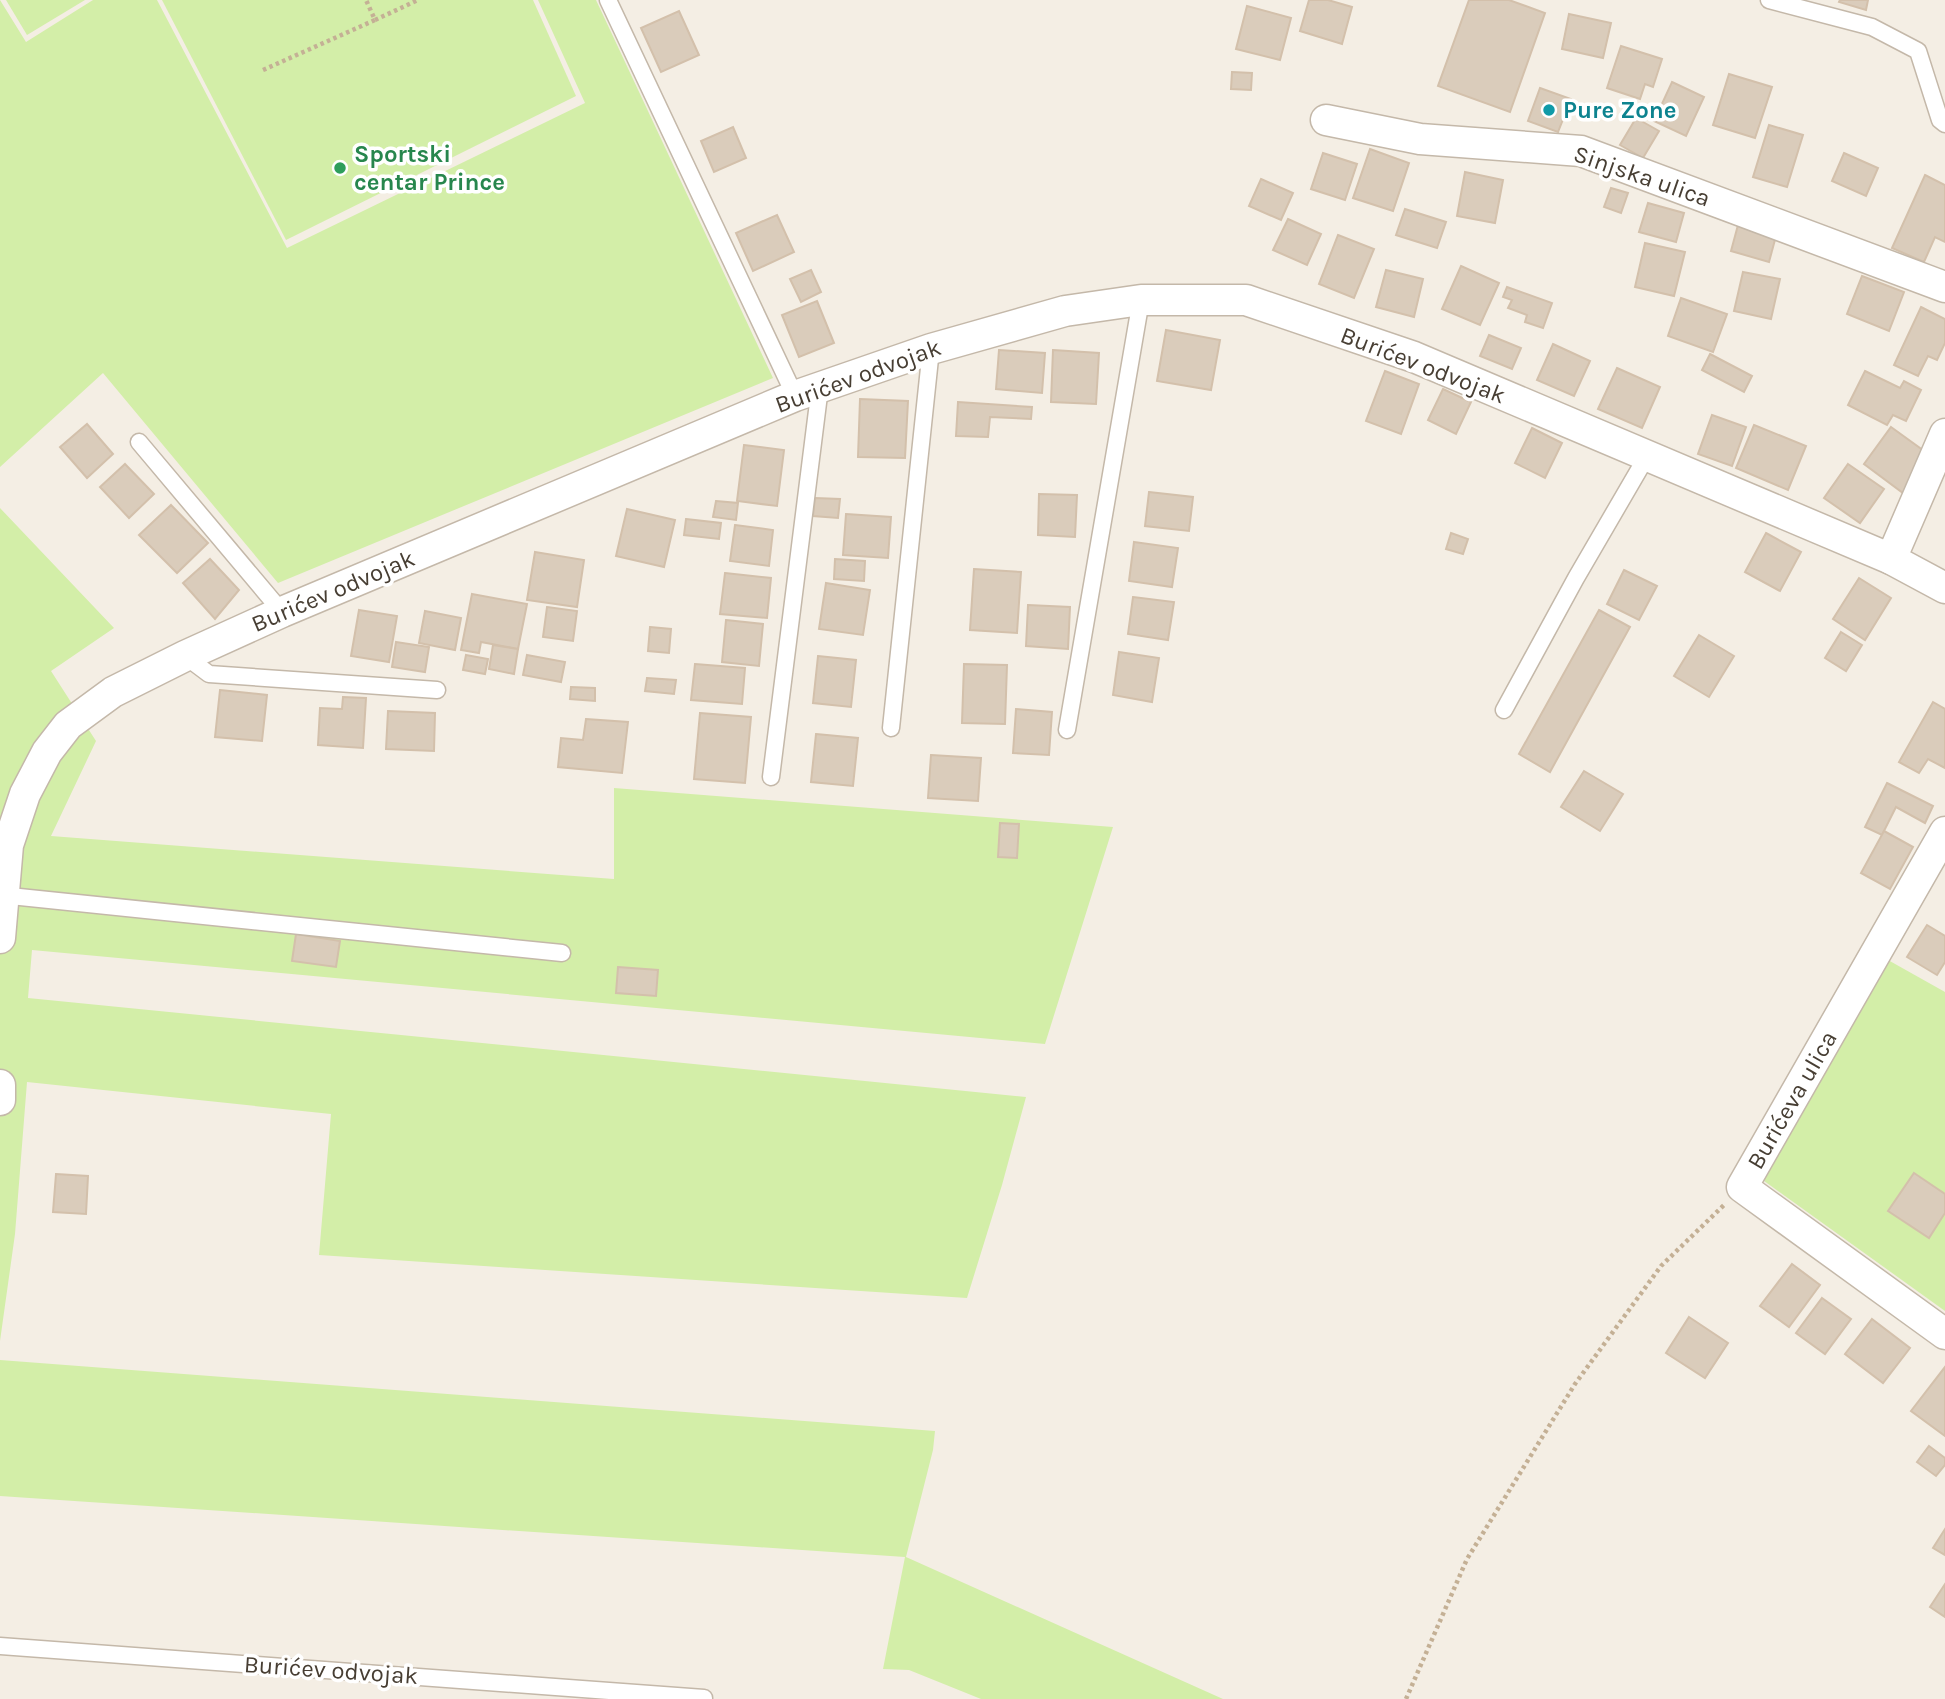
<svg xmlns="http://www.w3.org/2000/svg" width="1945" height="1699" font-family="Karla,sans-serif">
<rect width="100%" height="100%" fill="#f4eee4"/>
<!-- green -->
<g fill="#d3eea8">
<path d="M0,0L26,42L93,0H157L287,248L585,103L538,0H596L773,378L278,583L103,373L0,467Z"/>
<path d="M6,0H85L27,35Z"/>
<path d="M162,0H533L576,96L286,240Z"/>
<path d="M0,508L114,628L51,671L96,741L51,836L614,879V788L1113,827L1045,1044L32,950L28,998L1026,1097L1002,1185L967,1298L319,1255L331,1114L27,1082L15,1234L0,1341Z"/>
<path d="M1888,960L1945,992V1311L1760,1178Z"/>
<path d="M0,1360L935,1431L933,1450L906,1557L1223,1699H981L909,1670L883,1669L905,1557L0,1496Z"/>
</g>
<!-- building -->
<g fill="#daccbb" stroke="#d3c0ab" stroke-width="2">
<path d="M1309,0H1328L1352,7L1342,44L1300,31Z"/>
<path d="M1469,0H1509L1545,13L1510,112L1438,86Z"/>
<path d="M1840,0H1868L1866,10L1839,2Z"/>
<path d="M1247,6L1291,18L1280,60L1236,49Z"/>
<path d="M679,11L699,55L661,72L641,28Z"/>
<path d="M1569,14L1611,23L1603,58L1562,49Z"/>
<path d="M1621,46L1662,59L1653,87L1645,84L1640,99L1607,88Z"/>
<path d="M1232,72L1252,73L1251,90L1231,89Z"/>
<path d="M1729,74L1772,87L1755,138L1713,125Z"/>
<path d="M1672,82L1704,97L1686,136L1654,121Z"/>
<path d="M1540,88L1571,99L1558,132L1528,121Z"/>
<path d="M1636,118L1659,131L1643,158L1620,145Z"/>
<path d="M1769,125L1803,135L1787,187L1753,177Z"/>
<path d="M733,127L746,158L714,172L701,141Z"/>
<path d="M1370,149L1409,163L1393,211L1353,198Z"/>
<path d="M1323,153L1357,164L1345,200L1311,189Z"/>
<path d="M1844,153L1878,168L1866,196L1832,181Z"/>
<path d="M1465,172L1503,180L1495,223L1457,216Z"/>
<path d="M1925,175L1945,185V242L1935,237L1924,262L1892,248Z"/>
<path d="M1261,179L1293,193L1281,220L1249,206Z"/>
<path d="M1611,188L1628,193L1621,213L1604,207Z"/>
<path d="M1648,203L1684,213L1676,242L1639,232Z"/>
<path d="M1405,209L1446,222L1437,248L1396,235Z"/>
<path d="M777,215L794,252L753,271L736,233Z"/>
<path d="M1288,219L1321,234L1307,265L1273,250Z"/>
<path d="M1738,225L1776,236L1769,262L1731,251Z"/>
<path d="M1338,235L1374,249L1354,298L1319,284Z"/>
<path d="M1645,243L1685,252L1674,296L1635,287Z"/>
<path d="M1461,266L1499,283L1480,325L1442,309Z"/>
<path d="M811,270L821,292L801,302L790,279Z"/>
<path d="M1386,270L1423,279L1414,317L1376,307Z"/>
<path d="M1743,272L1780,279L1771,319L1734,311Z"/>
<path d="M1862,276L1904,292L1889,331L1847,314Z"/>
<path d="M1507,287L1552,303L1543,328L1525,322L1527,315L1508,308L1512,300L1503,297Z"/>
<path d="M1681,298L1727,314L1713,352L1668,336Z"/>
<path d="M817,301L834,343L799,357L782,315Z"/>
<path d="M1921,307L1945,319V343L1937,360L1928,356L1918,376L1894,365Z"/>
<path d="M1166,330L1220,340L1211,390L1157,381Z"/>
<path d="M1489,335L1521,348L1512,369L1480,356Z"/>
<path d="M1553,344L1590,361L1574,396L1537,380Z"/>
<path d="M999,350L1045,353L1042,393L996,389Z"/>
<path d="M1053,350L1099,353L1096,404L1051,402Z"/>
<path d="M1710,354L1752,376L1744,392L1702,370Z"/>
<path d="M1617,368L1660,387L1642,428L1598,409Z"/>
<path d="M1385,371L1419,384L1401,434L1366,421Z"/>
<path d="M1865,371L1900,388L1904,381L1921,390L1906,421L1893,415L1887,425L1848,405Z"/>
<path d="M1443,389L1471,402L1456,434L1428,420Z"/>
<path d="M860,399L908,401L905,458L858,457Z"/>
<path d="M958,402L1032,407L1031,419L990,417L988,437L956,436Z"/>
<path d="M1712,415L1746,427L1732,466L1698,454Z"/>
<path d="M87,424L113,454L87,478L60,447Z"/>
<path d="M1754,425L1806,446L1788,490L1736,468Z"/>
<path d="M1891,427L1931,456L1903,493L1864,464Z"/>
<path d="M1532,428L1562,443L1545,478L1515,463Z"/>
<path d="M744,445L784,450L777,506L737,501Z"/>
<path d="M125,464L154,494L129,518L100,487Z"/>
<path d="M1848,464L1884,489L1860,523L1824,498Z"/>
<path d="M1149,492L1193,497L1189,531L1145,526Z"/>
<path d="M1039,494L1077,495L1075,537L1038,535Z"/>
<path d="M815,498L840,499L838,518L813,516Z"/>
<path d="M716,501L738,503L736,520L713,517Z"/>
<path d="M171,505L208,543L177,573L139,535Z"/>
<path d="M627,509L675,520L664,567L616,556Z"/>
<path d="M846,514L891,517L888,558L843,555Z"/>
<path d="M686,519L721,523L719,539L684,535Z"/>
<path d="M735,525L773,530L769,566L730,561Z"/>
<path d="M1451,533L1468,539L1463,554L1446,549Z"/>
<path d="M1766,533L1801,552L1780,591L1745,572Z"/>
<path d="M1134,542L1178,548L1172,587L1129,581Z"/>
<path d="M535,552L584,560L577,607L527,600Z"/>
<path d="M210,559L239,590L215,619L183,583Z"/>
<path d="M835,559L865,561L864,581L834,579Z"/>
<path d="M974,569L1021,572L1017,633L970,630Z"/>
<path d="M1624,570L1657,586L1639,620L1607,604Z"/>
<path d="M725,573L771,578L767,618L720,614Z"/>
<path d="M1859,578L1891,598L1865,640L1833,619Z"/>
<path d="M826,583L870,590L863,635L819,629Z"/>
<path d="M472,594L527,604L518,649L481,642L479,653L461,650Z"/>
<path d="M1133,597L1174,602L1168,640L1128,634Z"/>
<path d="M1028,605L1070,607L1068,649L1026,646Z"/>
<path d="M547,607L577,611L573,641L543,637Z"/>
<path d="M359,610L397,616L389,662L351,656Z"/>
<path d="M1599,610L1630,627L1550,772L1519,754Z"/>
<path d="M425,611L461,618L455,650L419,643Z"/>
<path d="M726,620L763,624L759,666L722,662Z"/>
<path d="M650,627L671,629L669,653L648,651Z"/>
<path d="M1841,632L1862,645L1846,671L1825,658Z"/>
<path d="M1699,635L1734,656L1709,697L1674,676Z"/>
<path d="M396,642L429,647L425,672L392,667Z"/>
<path d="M493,645L518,649L514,674L489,669Z"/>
<path d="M1119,652L1159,658L1152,702L1113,695Z"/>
<path d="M466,655L488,659L485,674L463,670Z"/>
<path d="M527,655L565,662L561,682L523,675Z"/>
<path d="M818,656L856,660L851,707L813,703Z"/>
<path d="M695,664L745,668L742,704L691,700Z"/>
<path d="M964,664L1007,665L1005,724L962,723Z"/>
<path d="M647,678L676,680L674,694L645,691Z"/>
<path d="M571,687L595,688V701L570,699Z"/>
<path d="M220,690L267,695L262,741L215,737Z"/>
<path d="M343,697L366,698L363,748L318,745L320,708L342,709Z"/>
<path d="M1933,702L1945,709V768L1928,759L1919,773L1899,762Z"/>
<path d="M1016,709L1052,712L1049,755L1013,753Z"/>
<path d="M388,711L435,713L434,751L386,749Z"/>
<path d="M700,713L751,717L745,783L694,779Z"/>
<path d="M586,719L628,722L622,773L558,767L561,738L583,740Z"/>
<path d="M816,734L858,738L853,786L811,782Z"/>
<path d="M931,755L981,758L978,801L928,798Z"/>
<path d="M1584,771L1623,794L1600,831L1561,807Z"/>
<path d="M1887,783L1933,806L1925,823L1896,807L1882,835L1865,827Z"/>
<path d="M1000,823L1019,824L1017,858L998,857Z"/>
<path d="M1884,831L1913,847L1890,889L1861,873Z"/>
<path d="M1927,925L1945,936V962L1937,975L1907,957Z"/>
<path d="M296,934L340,941L336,967L292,961Z"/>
<path d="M618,967L658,970L656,996L616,993Z"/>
<path d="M1914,1173L1945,1194V1213L1929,1238L1888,1211Z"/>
<path d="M56,1174L88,1176L86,1214L53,1212Z"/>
<path d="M1792,1264L1820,1285L1789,1327L1760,1306Z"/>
<path d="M1822,1298L1851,1319L1825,1354L1796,1333Z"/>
<path d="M1689,1317L1728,1343L1705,1378L1666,1353Z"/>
<path d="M1872,1319L1910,1348L1883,1383L1845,1354Z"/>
<path d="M1945,1367V1436L1911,1411Z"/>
<path d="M1929,1446L1945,1458V1465L1936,1476L1917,1462Z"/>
<path d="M1945,1529V1555L1933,1548Z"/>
<path d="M1945,1584V1617L1930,1607Z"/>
</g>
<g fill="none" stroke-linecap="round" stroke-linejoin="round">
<!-- lane casing -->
<g stroke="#c4b8a9" stroke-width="19">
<g id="lane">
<path d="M608,0L795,396"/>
<path d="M1769,0L1872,27L1918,51L1940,120L1945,124"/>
<path d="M139,442L282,612"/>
<path d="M185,656L209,674L437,690"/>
<path d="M1504,710L1576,578L1647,456"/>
<path d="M891,728L931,349"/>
<path d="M1067,730L1141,300"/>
<path d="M771,777L820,387"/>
<path d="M0,895L562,953"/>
<path d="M0,1646L704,1698"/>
</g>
</g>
<!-- street casing -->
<g stroke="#c4b8a9" stroke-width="33">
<g id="street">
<path d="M1326,120L1420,139L1581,151L1945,287"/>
<path d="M1945,434L1891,559L1945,588"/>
<path d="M1945,832L1742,1187L1945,1334"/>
<path d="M0,938L8,845L25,794L47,752L68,725L113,692L185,656L282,612L795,396L931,349L1065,311L1141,300H1246L1414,357L1891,559"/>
<path d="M0,1085V1100"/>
</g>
</g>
<!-- path -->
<g stroke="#c4b095" stroke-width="4.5" stroke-dasharray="3.5 3.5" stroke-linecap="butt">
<path d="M375,20L418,0"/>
<path d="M263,70L375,20L366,0"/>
<path d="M1406,1699L1467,1559L1575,1384L1661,1266L1724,1205"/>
</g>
<!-- lane -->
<use href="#lane" stroke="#fff" stroke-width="16"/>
<!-- street -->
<use href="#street" stroke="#fff" stroke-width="30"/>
</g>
<!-- markers -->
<circle fill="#0f9aa8" stroke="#fff" stroke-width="2.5" cx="1549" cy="110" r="7"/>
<circle fill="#2e9e5b" stroke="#fff" stroke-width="2.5" cx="340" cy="168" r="7"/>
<g text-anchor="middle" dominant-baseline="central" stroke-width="7" stroke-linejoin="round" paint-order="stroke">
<!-- culture labels -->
<g font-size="24" font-weight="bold" fill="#0d838f" stroke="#fff" text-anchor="start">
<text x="1563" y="110">Pure Zone</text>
</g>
<!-- leisure labels -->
<g font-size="24" font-weight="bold" fill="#27864d" stroke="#fff" text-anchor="start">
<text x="354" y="154">Sportski<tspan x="354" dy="28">centar Prince</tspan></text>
</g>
<!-- street labels -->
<g font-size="24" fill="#473e33" stroke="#fff">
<text transform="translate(1642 176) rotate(19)">Sinjska ulica</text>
<text transform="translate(1423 365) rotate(21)">Burićev odvojak</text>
<text transform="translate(858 376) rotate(-20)">Burićev odvojak</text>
<text transform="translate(333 591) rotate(-23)">Burićev odvojak</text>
<text transform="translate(1792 1100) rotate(-60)">Burićeva ulica</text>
<text transform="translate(331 1670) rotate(4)">Burićev odvojak</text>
</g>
</g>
</svg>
